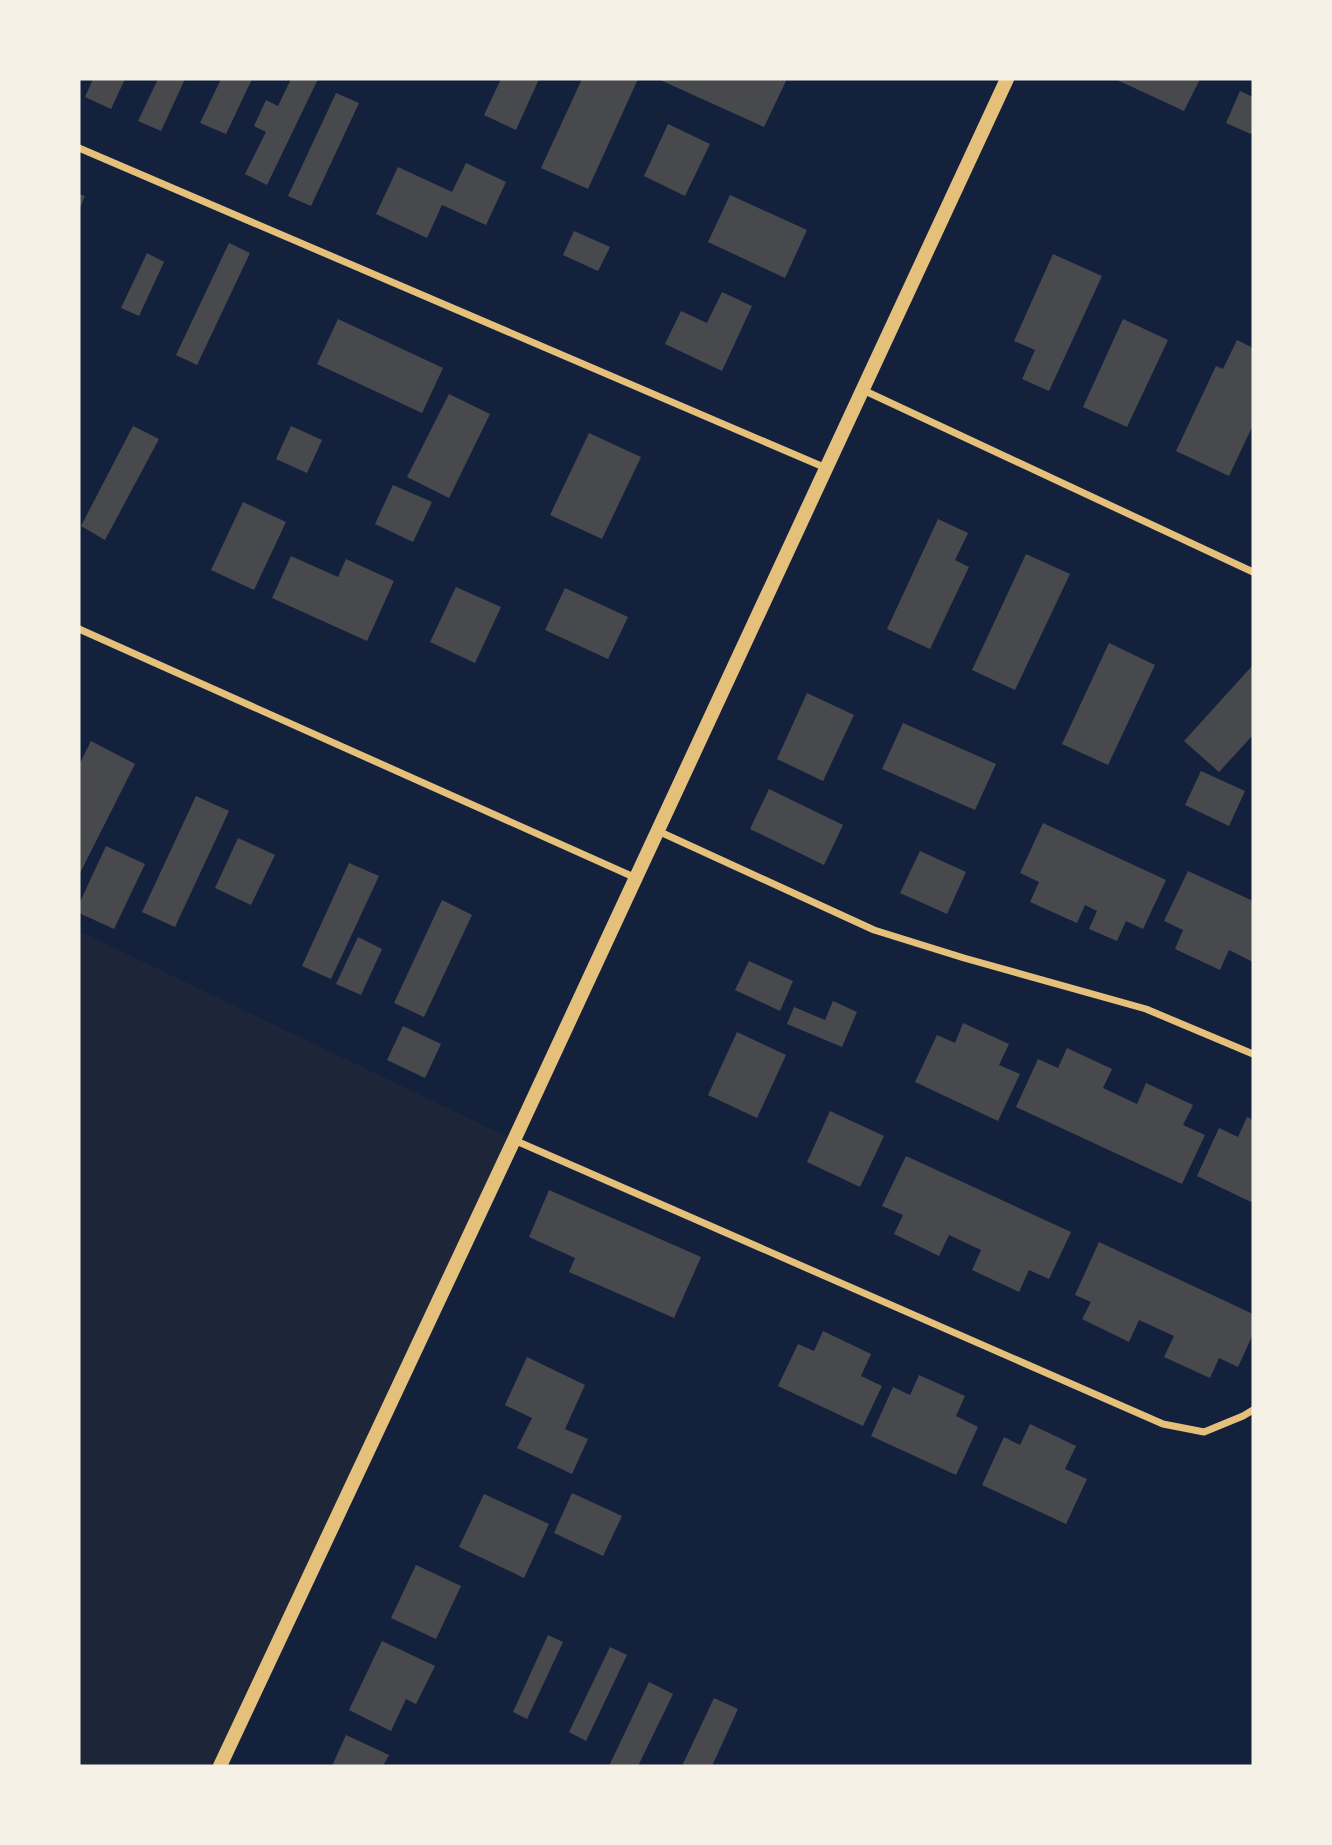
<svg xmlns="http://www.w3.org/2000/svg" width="1332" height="1845" font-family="Rubik,sans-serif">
<rect width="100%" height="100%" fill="#14213d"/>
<!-- green -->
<path fill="#1d2539" d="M79,931L514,1140L220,1766H79Z"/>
<!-- building -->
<g fill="#48494c">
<path d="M93,79H125L111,109L85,97Z"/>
<path d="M158,79H185L161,131L138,121Z"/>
<path d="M221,79H252L226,134L200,123Z"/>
<path d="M291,79H318L267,185L245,174L266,132L254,126L266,100L278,106Z"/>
<path d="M501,79H539L516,130L484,115Z"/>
<path d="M582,79H638L588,189L541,168Z"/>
<path d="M658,79H787L764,127Z"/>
<path d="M1115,79H1200L1184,111Z"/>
<path d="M1240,91L1253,97V135L1226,123Z"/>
<path d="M336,93L359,103L311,206L288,196Z"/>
<path d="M668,124L710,144L685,196L644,176Z"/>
<path d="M466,163L506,182L486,225L442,205L427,238L376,214L398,167L452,192Z"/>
<path d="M79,194L85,196L79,210Z"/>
<path d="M730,195L807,230L785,278L708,242Z"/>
<path d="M574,231L610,247L598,271L563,255Z"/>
<path d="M229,243L250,253L197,365L176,355Z"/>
<path d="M147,253L164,262L139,316L121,308Z"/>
<path d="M1053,254L1102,276L1049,391L1022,379L1035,350L1014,341Z"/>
<path d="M722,292L752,306L722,371L665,344L681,311L707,323Z"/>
<path d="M338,319L443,368L422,413L317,364Z"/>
<path d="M1123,319L1168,340L1127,427L1083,407Z"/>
<path d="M1237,340L1253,348V425L1229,476L1176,451L1216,366L1223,369Z"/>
<path d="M449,394L490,414L449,498L407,477Z"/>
<path d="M133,426L159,439L105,540L81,526Z"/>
<path d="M291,426L322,440L307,473L276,459Z"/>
<path d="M589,433L641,457L602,539L550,515Z"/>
<path d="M393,485L432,502L413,542L375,524Z"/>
<path d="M243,502L286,522L254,590L211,570Z"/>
<path d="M938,519L968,533L955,560L969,567L930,649L887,629Z"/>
<path d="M1026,554L1070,574L1015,690L972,670Z"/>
<path d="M291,556L338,577L346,559L394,581L367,641L272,598Z"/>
<path d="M456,587L501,607L475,663L430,642Z"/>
<path d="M565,588L628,617L608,659L545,630Z"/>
<path d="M1109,643L1155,665L1108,765L1062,744Z"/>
<path d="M1253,665V735L1219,772L1184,741Z"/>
<path d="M807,693L854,715L823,781L777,759Z"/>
<path d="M903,723L996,764L975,810L882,769Z"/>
<path d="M91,741L135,764L79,875V765Z"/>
<path d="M1201,771L1245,791L1229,826L1185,805Z"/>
<path d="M769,789L843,825L824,865L750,829Z"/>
<path d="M196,796L229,811L175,927L142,912Z"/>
<path d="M1043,823L1166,880L1143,929L1126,921L1117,941L1089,929L1097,911L1085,905L1077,923L1030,902L1039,882L1020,873Z"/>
<path d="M238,838L275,855L251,905L215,888Z"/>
<path d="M106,846L145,864L114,929L79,913V904Z"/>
<path d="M920,851L966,872L947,914L900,893Z"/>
<path d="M349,863L379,876L331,979L302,966Z"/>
<path d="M1188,871L1253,901V962L1229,950L1220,970L1175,949L1183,930L1164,921Z"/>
<path d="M442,900L472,915L424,1017L394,1003Z"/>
<path d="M358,937L382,949L361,995L336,984Z"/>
<path d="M749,961L793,981L780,1011L735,990Z"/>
<path d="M833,1001L857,1012L842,1047L787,1024L794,1007L825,1020Z"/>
<path d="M963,1023L1009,1044L999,1065L1020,1074L998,1121L915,1082L937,1035L955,1043Z"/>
<path d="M403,1026L441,1044L425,1078L387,1060Z"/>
<path d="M737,1032L786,1055L757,1118L708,1095Z"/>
<path d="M1067,1048L1112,1069L1103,1088L1137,1104L1146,1083L1193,1105L1183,1125L1205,1135L1182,1184L1016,1107L1038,1059L1058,1068Z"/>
<path d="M830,1111L884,1136L860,1187L807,1162Z"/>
<path d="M1247,1117L1253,1120V1203L1197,1176L1219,1128L1238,1137Z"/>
<path d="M906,1156L1071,1232L1049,1279L1029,1270L1019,1292L972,1270L981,1250L949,1235L939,1256L894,1234L903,1215L882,1206Z"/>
<path d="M549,1190L701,1257L674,1318L569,1272L575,1258L529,1237Z"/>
<path d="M1099,1242L1253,1314V1334L1238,1367L1219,1358L1210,1378L1164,1357L1174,1336L1139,1320L1129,1342L1082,1319L1091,1302L1075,1295Z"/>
<path d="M823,1331L871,1354L861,1376L882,1386L863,1426L778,1386L798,1344L814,1351Z"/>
<path d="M527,1357L585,1385L565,1429L588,1439L572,1474L517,1448L532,1418L505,1405Z"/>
<path d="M919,1375L965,1396L956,1416L978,1427L956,1475L871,1436L893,1387L910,1395Z"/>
<path d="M1030,1424L1076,1446L1065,1469L1087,1479L1066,1524L982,1485L1004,1437L1020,1445Z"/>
<path d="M572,1493L622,1516L603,1556L554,1533Z"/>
<path d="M484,1494L549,1524L524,1578L459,1547Z"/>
<path d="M416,1565L461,1586L436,1639L391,1618Z"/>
<path d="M548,1635L563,1642L527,1719L513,1712Z"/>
<path d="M382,1641L435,1666L416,1704L406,1699L391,1731L349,1710Z"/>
<path d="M610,1647L627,1655L586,1741L569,1732Z"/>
<path d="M649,1682L673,1694L638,1766H609Z"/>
<path d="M714,1698L738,1709L712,1766H682Z"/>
<path d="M346,1735L389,1755L383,1766H332Z"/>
</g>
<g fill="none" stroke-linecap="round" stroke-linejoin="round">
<!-- minor -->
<g stroke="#e5c07b" stroke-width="7">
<path d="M79,148L826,468"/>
<path d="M863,390L1253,572"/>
<path d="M79,629L636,878"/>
<path d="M658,831L874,930L964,958L1146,1009L1253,1054"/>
<path d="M514,1140L1163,1424L1204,1432L1243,1416L1253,1410"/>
</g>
<!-- secondary -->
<path stroke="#e5c07b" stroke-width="14" d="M220,1766L514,1140L1007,79"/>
</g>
<!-- border -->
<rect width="1332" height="1845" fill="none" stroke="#f6f1e7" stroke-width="161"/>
</svg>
